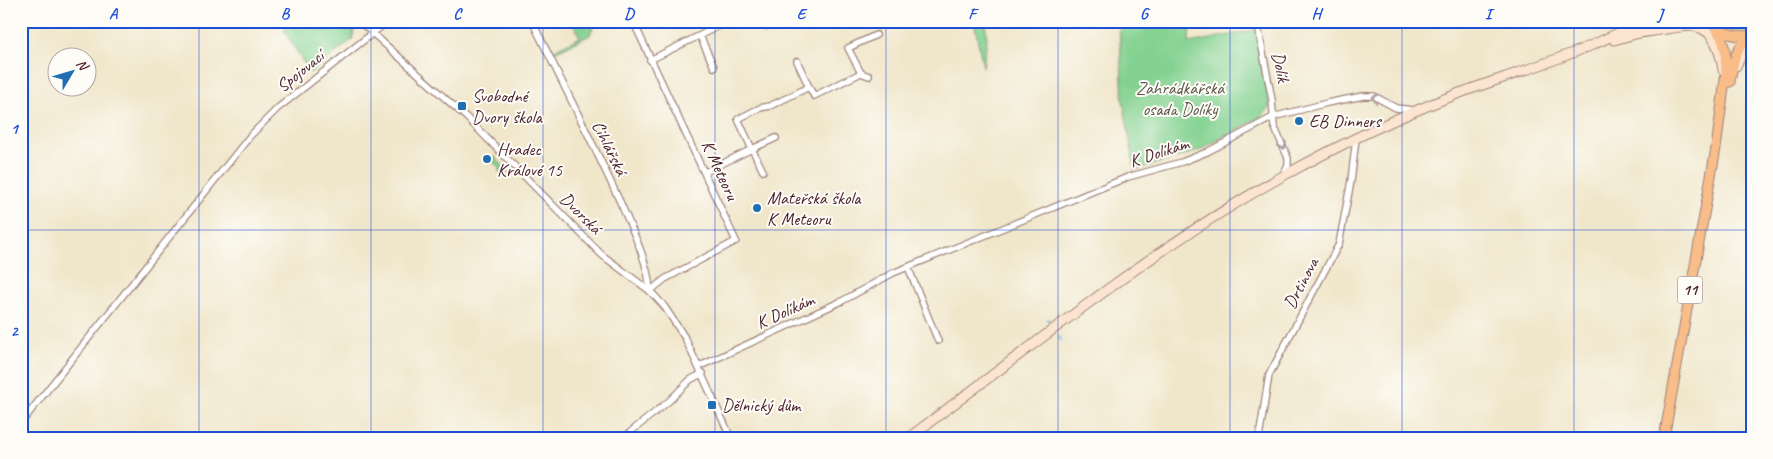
<svg xmlns="http://www.w3.org/2000/svg" width="1773" height="459" font-family="Caveat,sans-serif">
<rect width="100%" height="100%" fill="#fdfcf7"/>
<filter id="ink" filterUnits="userSpaceOnUse"><feTurbulence type="fractalNoise" baseFrequency=".02" numOctaves="2"/><feDisplacementMap in="SourceGraphic" scale="10" xChannelSelector="R" yChannelSelector="G"/><feConvolveMatrix kernelMatrix="1 2 1 2 8 2 1 2 1" color-interpolation-filters="sRGB"/></filter>
<filter id="wash" filterUnits="userSpaceOnUse"><feTurbulence type="fractalNoise" baseFrequency=".0096" numOctaves="4" result="noise"/><feDisplacementMap in="SourceGraphic" scale="20" xChannelSelector="R" yChannelSelector="G"/><feGaussianBlur stdDeviation="1.12" result="paint"/><feColorMatrix in="noise" values="0 0 0 0 0 0 0 0 0 0 0 0 0 0 0 0 0 1.4 0 .05"/><feComposite in="paint" operator="in"/></filter>
<g filter="url(#wash)">
<rect width="100%" height="100%" fill="#f0e6ca"/>
<!-- green -->
<g fill="#84d291" stroke="#67785e">
<path d="M299,21H347L354,30L353,39L310,73L284,30Z"/>
<path d="M572,21H595L590,35L555,52L554,50L580,37Z"/>
<path d="M761,21H795L763,35Z"/>
<path d="M974,21H985L987,39L983,67Z"/>
<path d="M1131,21H1190L1189,43L1255,30L1270,106L1262,116L1198,151L1135,170L1123,100L1119,24Z"/>
<path d="M1716,21H1752V30C1738,33 1727,30 1716,21Z"/>
<path d="M494,156L508,171L505,175L499,172V168L491,160Z"/>
</g>
<g fill="none" stroke-linecap="round" stroke-linejoin="round">
<!-- stream -->
<g stroke="#57b2d5" stroke-width="2">
<path d="M1047,319L1049,321"/>
<path d="M1059,337L1061,340"/>
</g>
</g>
</g>
<g filter="url(#ink)">
<g fill="none" stroke-linecap="round" stroke-linejoin="round">
<!-- street casing -->
<g stroke="#9d827a" stroke-width="8">
<g id="street">
<path d="M359,21L466,117L602,255L650,291L664,306L685,338L731,438"/>
<path d="M532,21C562,82 593,143 621,204C632,229 649,264 650,291"/>
<path d="M633,21L736,241L665,279L650,291"/>
<path d="M1257,21L1272,100L1274,126L1288,158V165L1284,174"/>
<path d="M700,36L714,67"/>
<path d="M650,60L729,21"/>
<path d="M861,73L869,76"/>
<path d="M809,87L814,96L861,73L848,48L876,35"/>
<path d="M763,171L752,149L776,138"/>
<path d="M705,172L752,149L738,119L760,108L770,106L809,87L797,61"/>
<path d="M908,267L938,341"/>
<path d="M700,366L842,301L893,273L1128,177L1182,162L1207,152L1273,117L1327,103L1363,96H1374L1396,108L1413,110"/>
<path d="M21,423L250,136L278,108L388,21"/>
<path d="M623,438L669,401L690,380L703,373"/>
<path d="M1259,438L1269,375L1339,244L1351,181L1356,138"/>
</g>
</g>
<!-- secondary casing -->
<g stroke="#9d827a" stroke-width="11">
<g id="secondary">
<path d="M1639,33C1684,29 1714,8 1723,70"/>
<path d="M1614,40L1639,33L1671,21"/>
<path d="M1736,66L1743,52L1752,45"/>
<path d="M908,438C1031,348 1149,250 1283,176C1339,145 1397,117 1457,94C1501,78 1547,64 1590,46C1608,38 1626,29 1645,21"/>
</g>
</g>
<!-- primary casing -->
<g stroke="#9d827a" stroke-width="11">
<g id="primary">
<path d="M1709,21C1721,33 1735,38 1752,35"/>
<path d="M1730,82C1733,64 1735,45 1752,35"/>
<path d="M1664,438L1716,148L1726,72L1725,50L1722,39L1715,27"/>
</g>
</g>
<!-- street -->
<use href="#street" stroke="#fff" stroke-width="5.5"/>
<!-- secondary -->
<use href="#secondary" stroke="#fce5d0" stroke-width="9"/>
<!-- primary -->
<use href="#primary" stroke="#f8bd89" stroke-width="9"/>
</g>
<!-- one-way arrows -->
<defs><path id="oneway-chevron" d="M-2-3.5L2.5 0L-2 3.5" fill="none" stroke-width="1.6" stroke-linecap="round" stroke-linejoin="round" transform="scale(1.25)"/></defs>
<g stroke="#ae9aa0">
<use href="#oneway-chevron" transform="translate(1375 98) rotate(-165)"/>
<use href="#oneway-chevron" transform="translate(1283 146) rotate(65)"/>
</g>
</g>
<!-- grid -->
<path fill="none" stroke="#1d4ed8" stroke-width="1" stroke-opacity="0.55" d="M199,21V438M371,21V438M543,21V438M715,21V438M886,21V438M1058,21V438M1230,21V438M1402,21V438M1574,21V438M21,230H1752"/>
<!-- markers -->
<g fill="#1f6fb2" stroke="#fdfcf7" stroke-width="2">
<rect x="457" y="101" width="10" height="10" rx="2.5"/>
<circle cx="1299" cy="121" r="5"/>
<circle cx="487" cy="159" r="5"/>
<circle cx="757" cy="208" r="5"/>
<rect x="707" y="400" width="10" height="10" rx="2.5"/>
</g>
<g text-anchor="middle" dominant-baseline="central" stroke-width="4" stroke-linejoin="round" paint-order="stroke">
<!-- shield labels -->
<rect fill="#fdfcf7" stroke="#806168" stroke-width="1" x="1677.5" y="276.5" width="25" height="27" rx="4"/>
<g font-size="16" font-weight="bold" fill="#4a1f2b">
<text x="1690" y="290">11</text>
</g>
<!-- street labels -->
<g font-size="18" fill="#4a1f2b" stroke="#fdfcf7">
<text transform="translate(1281 67) rotate(79)">Dolík</text>
<text transform="translate(300 71) rotate(-39)">Spojovací</text>
<text transform="translate(610 148) rotate(64)">Cihlářská</text>
<text transform="translate(1159 152) rotate(-18)">K Dolíkám</text>
<text transform="translate(720 170) rotate(65)">K Meteoru</text>
<text transform="translate(581 213) rotate(45)">Dvorská</text>
<text transform="translate(1301 283) rotate(-62)">Drtinova</text>
<text transform="translate(785 311) rotate(-24)">K Dolíkám</text>
</g>
<!-- park labels -->
<g font-size="18" fill="#5b554a" stroke="#fdfcf7">
<text x="1180" y="88">Zahrádkářská<tspan x="1180" dy="21">osada Dolíky</tspan></text>
</g>
<!-- poi labels -->
<g font-size="18" fill="#4a1f2b" stroke="#fdfcf7" text-anchor="start">
<text x="472" y="96">Svobodné<tspan x="472" dy="21">Dvory škola</tspan></text>
<text x="1309" y="121">EB Dinners</text>
<text x="497" y="149">Hradec<tspan x="497" dy="21">Králové 15</tspan></text>
<text x="767" y="198">Mateřská škola<tspan x="767" dy="21">K Meteoru</tspan></text>
<text x="722" y="405">Dělnický dům</text>
</g>
</g>
<!-- margin -->
<rect width="1773" height="459" fill="none" stroke="#fdfcf7" stroke-width="55"/>
<!-- north arrow -->
<g transform="translate(72 72) rotate(52)"><circle r="24" fill="#fdfcf7" stroke="#b5a4a5"/>
<path d="M0-4L9 19L0 12L-9 19Z" fill="#1f6fb2"/>
<text y="-8" font-size="14" font-weight="bold" text-anchor="middle" fill="#4a1f2b">N</text>
</g>
<rect x="28" y="28" width="1718" height="404" fill="none" stroke="#1d4ed8" stroke-width="2"/>
<g font-size="16" text-anchor="middle" font-weight="bold" fill="#1d4ed8">
<text x="113" y="19">A</text>
<text x="285" y="19">B</text>
<text x="457" y="19">C</text>
<text x="629" y="19">D</text>
<text x="801" y="19">E</text>
<text x="972" y="19">F</text>
<text x="1144" y="19">G</text>
<text x="1316" y="19">H</text>
<text x="1488" y="19">I</text>
<text x="1660" y="19">J</text>
<text x="14" y="134">1</text>
<text x="14" y="336">2</text>
</g>
</svg>
